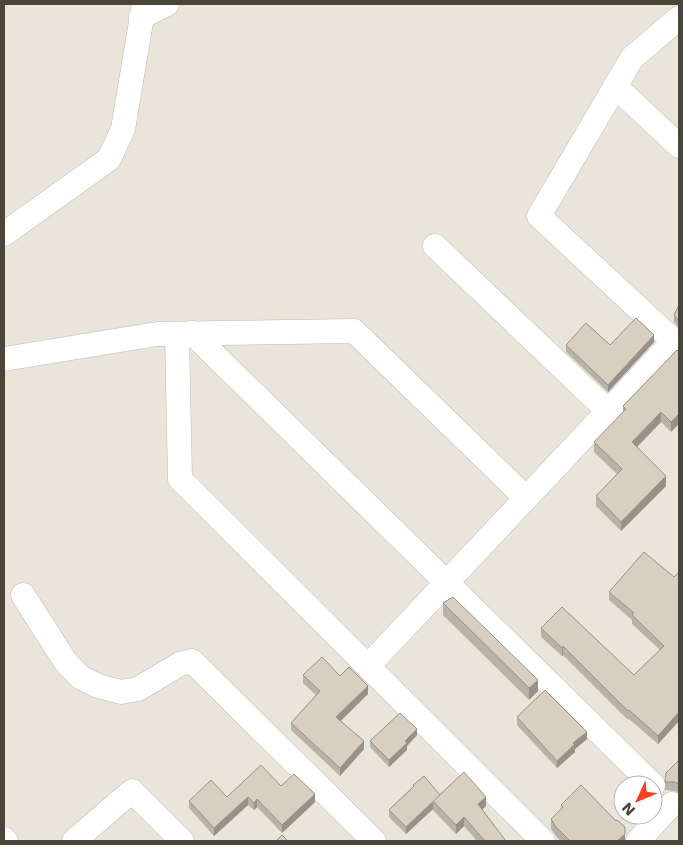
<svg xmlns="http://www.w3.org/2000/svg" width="683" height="845" font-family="'DejaVu Sans',sans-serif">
<rect width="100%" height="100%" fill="#f6f3ec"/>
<!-- residential -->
<path fill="#eae5da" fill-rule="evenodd" d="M4,4H679V841H4ZM623,785H653V815H623Z"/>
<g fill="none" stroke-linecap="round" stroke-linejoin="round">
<!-- minor casing -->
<g stroke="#c2bbae" stroke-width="25">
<g id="minor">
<path d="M141,17L167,4"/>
<path d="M679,18L632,58L539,216L679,346"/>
<path d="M615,86L679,146"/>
<path d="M4,234L109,159L123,129L144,4"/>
<path d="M435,246L608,411"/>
<path d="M192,333L653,785"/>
<path d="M177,334L180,479L543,841"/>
<path d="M4,359L157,334L354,331L526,498"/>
<path d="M23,595L65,661L80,677L98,686L121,692L138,689L180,664L192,661L374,841"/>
<path d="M368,666L674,341"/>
<path d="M4,839L6,841"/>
<path d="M74,841L132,791L182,841"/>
<path d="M638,841L672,804"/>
</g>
</g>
<!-- minor -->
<use href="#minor" stroke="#fff" stroke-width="24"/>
</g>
<!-- wall -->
<g fill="#bab2a6">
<path d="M679,305V328L674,322V315Z"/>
<path d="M654,342L608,392L566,352V345H610Z"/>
<path d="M677,350L671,432L661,422L637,447L666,486L621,531L596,506V496L617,474L594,452V442L623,413V406Z"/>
<path d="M679,572V721L658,744L629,719L628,720L563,655L562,656L541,637V628L634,675L660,650L632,624V620L609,600V592L674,577Z"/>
<path d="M443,603L538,691L529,700L443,615Z"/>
<path d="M303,675L340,676L368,694L341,721L364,749L340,776L291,730V723L316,695L303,683Z"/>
<path d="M517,717L587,739L575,749V752L557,768L517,725Z"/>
<path d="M417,735L407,746V750L389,767L370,747V741Z"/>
<path d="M679,760V793L675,791L665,790V782Z"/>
<path d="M413,785L440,795L486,806L482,810L506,841H477L464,826L456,834L433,810V809L406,834L389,817V810L413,787Z"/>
<path d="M281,786L315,802L282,833L257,807L254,810L248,805L214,836L189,808V801L227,797Z"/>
<path d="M561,805L616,821L625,827V841H560L551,829V819L561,809Z"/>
</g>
<!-- shaded-wall -->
<g fill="#979187">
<path d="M654,335V342L608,392V385Z"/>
<path d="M661,412V422L632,452V442Z"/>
<path d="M679,414V424L671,432V422Z"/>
<path d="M666,476V486L621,531V522Z"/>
<path d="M563,646V655L562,656V648Z"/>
<path d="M538,680V691L529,700V688Z"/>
<path d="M368,686V694L336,725V717Z"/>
<path d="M679,712V721L658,744V736Z"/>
<path d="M417,729V735L407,746V750L389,767V760L405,741Z"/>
<path d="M587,732V739L575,749V752L557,768V761L573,743Z"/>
<path d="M364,741V749L340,776V768Z"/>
<path d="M315,794V802L282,833V825Z"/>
<path d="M248,797V805L214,836V828Z"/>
<path d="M486,797V806L478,813V804Z"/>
<path d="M257,799V807L254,810V803Z"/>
<path d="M433,802V809L406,834V827Z"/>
<path d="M464,817V826L456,834V825Z"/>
<path d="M625,834V841H617Z"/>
</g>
<!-- building -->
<g fill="#d8cfc1" stroke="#979187">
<path d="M679,305V321L674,315Z"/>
<path d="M636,318L654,335L608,385L566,345L586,323L610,345Z"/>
<path d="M677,350L679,352V414L671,422L661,412L632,442L666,476L621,522L596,496L622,469L594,442L626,409L623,406Z"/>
<path d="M644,552L674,577L679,572V712L658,736L629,710L628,711L563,646L562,648L541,628L562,607L634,675L664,646L632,615L634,613L609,592Z"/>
<path d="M453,597L538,680L529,688L443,603Z"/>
<path d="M322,657L340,676L349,667L368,686L336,717L364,741L340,768L291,723L320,691L303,675Z"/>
<path d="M545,690L587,732L573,743L575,744L557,761L517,717Z"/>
<path d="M400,713L417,729L405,741L407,743L389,760L370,741Z"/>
<path d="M679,760V784L675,782H665L666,773Z"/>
<path d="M261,765L281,786L294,774L315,794L282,825L257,799L254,803L248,797L214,828L189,801L211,780L227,797Z"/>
<path d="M464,772L486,797L478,804L506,841H485L464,817L456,825L433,801Z"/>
<path d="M424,776L440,795L406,827L389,810L414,786L413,785Z"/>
<path d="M581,785L616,821L617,820L625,827V834L617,841H570L556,827L551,819L563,807L561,805Z"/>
<path d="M282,835L288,841H276Z"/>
</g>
<!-- border -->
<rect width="683" height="845" fill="none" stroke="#4b4439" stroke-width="10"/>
<!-- north arrow -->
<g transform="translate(638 800) rotate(226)"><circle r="24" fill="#ffffff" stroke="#b7b4b0"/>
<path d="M0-4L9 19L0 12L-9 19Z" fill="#fc3f1d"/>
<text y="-8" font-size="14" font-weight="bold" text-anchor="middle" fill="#4b4439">N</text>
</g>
</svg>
